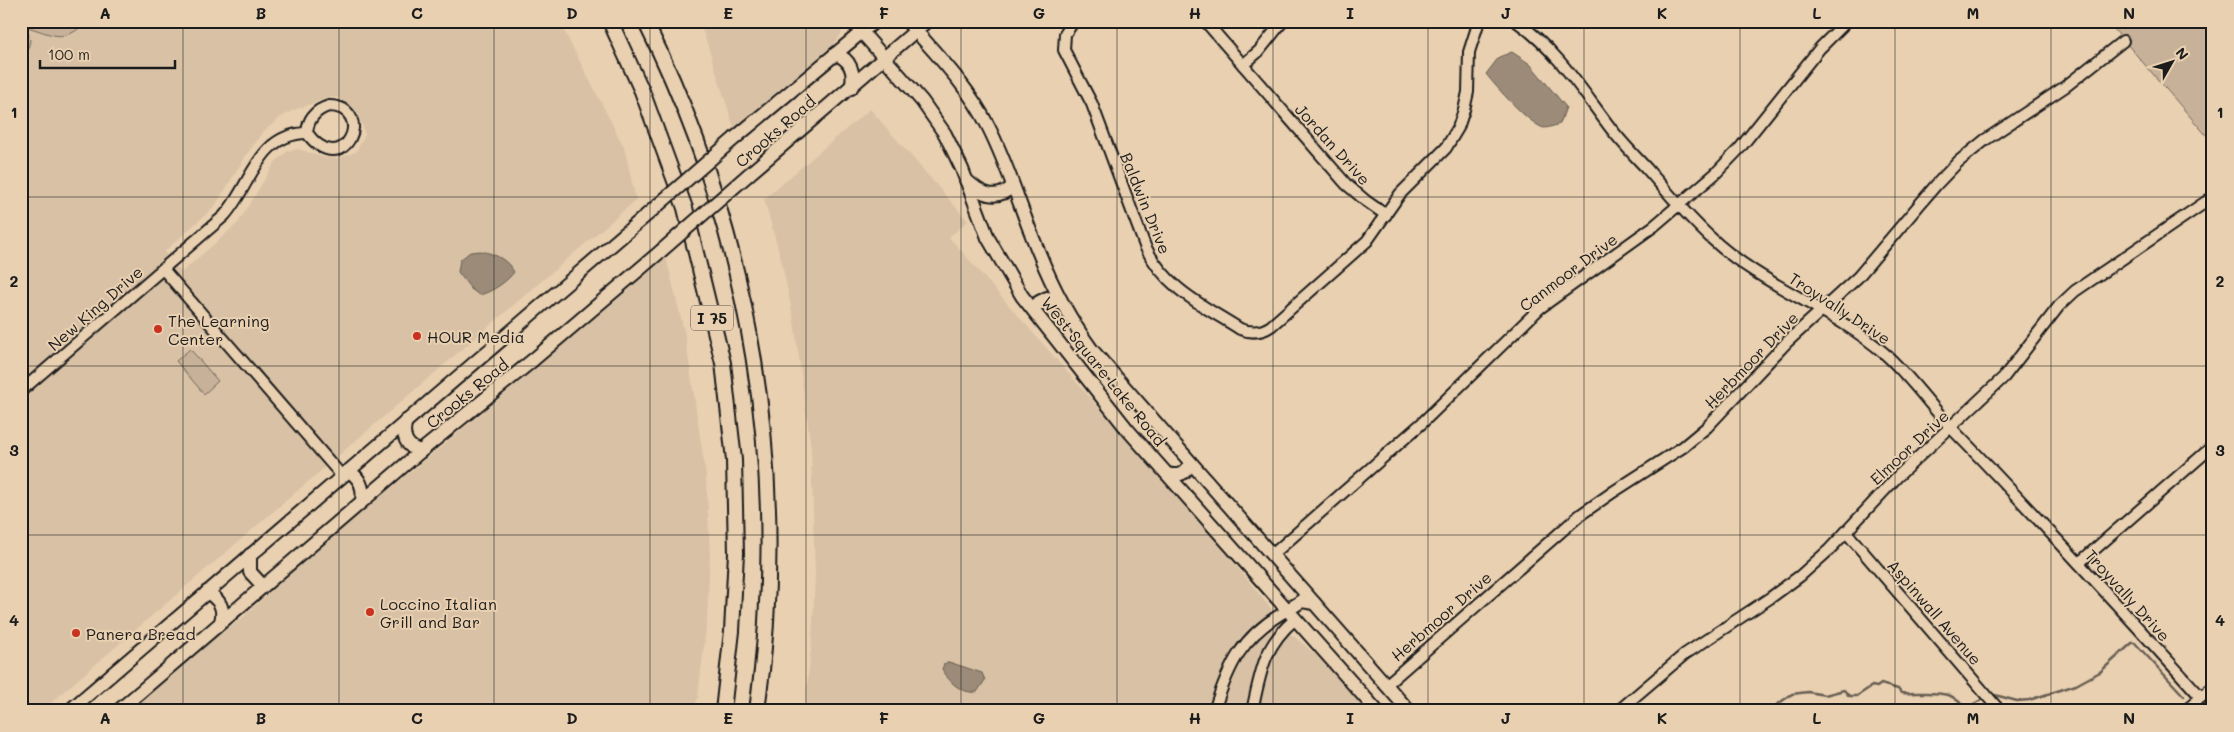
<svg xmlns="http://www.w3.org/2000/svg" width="2234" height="732" font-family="Mali,sans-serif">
<rect width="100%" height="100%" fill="#e9d0b1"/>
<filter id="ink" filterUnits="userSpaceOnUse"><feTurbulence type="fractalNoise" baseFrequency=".02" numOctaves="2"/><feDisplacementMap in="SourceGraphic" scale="10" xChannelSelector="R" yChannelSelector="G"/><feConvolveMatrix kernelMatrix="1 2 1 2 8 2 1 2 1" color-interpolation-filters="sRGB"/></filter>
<g filter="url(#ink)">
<!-- built -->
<g fill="#d8c1a5" fill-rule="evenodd">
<path d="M21,21H559L624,147L636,200L41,711H21ZM336,97L351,105L359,115L365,135L356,152L340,158H327L298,149L288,151L276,161L238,223L182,272L164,252L215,206L247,154L263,132L281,117L292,111L322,100Z"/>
<path d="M698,21H839L842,33L833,45L734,128L704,34Z"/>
<path d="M870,109L968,221L949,237L1220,546L1293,636L1324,661L1369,711H804L812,641L815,577L811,448L794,321L781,259L764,199Z"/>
<path d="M666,257L685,335L706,477L710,552L707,620L698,697L693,711H130L218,635L240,620L311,554L511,389Z"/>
</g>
<!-- green -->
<g fill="#c7b299" stroke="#72675a">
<path d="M21,21H87C64,45 53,34 27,27L30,41L25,60H21Z"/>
<path d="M2107,21H2213V143L2119,35Z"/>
<path d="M190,349L218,381L204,394L176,361Z"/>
</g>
<!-- water -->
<g fill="#9b8b78" stroke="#685f53">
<path d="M1512,52L1530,64L1566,107L1560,124C1556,125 1549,128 1544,128C1530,125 1495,86 1486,74L1499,57Z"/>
<path d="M481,251C495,254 507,259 514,272C507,282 490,293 479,295L471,289L458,272L460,260L470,252Z"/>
<path d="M949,662L982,673L985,680L977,692C961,694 949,682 942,669L944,664Z"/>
</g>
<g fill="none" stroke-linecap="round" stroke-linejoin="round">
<!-- stream -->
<g stroke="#685f53" stroke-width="2.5">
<path d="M1995,695L2017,701L2029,700L2076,685L2100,672L2132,643H2135L2184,696"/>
<path d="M2205,703L2213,699"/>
<path d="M1718,710L1722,711"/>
<path d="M1768,711L1792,694L1808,692L1825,695L1844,690L1849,696H1857L1872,686L1877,687L1881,684L1898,689L1901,693C1917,694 1933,691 1948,695C1956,697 1960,705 1968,707L1981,700"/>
</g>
<!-- minor casing -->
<g stroke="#1c1c1c" stroke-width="14">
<g id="minor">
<path d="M1074,21L1065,34L1064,50L1092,104L1145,246C1165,288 1202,305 1240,329C1251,333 1261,333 1271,326L1367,241L1400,194L1446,148L1458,128L1464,110L1468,92L1469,52L1479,21"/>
<path d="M1205,21L1346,184L1366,201L1386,215"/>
<path d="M1516,21C1556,49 1581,89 1609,126C1621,142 1635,156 1648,170C1668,193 1688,217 1711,238C1762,286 1832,308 1884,353C1911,377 1931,407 1956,433C2040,519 2120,608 2201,697"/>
<path d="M1243,65L1259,51L1283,21"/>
<path d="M329,106C377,107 344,183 307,133C308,119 315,110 329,106Z"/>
<path d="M163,269L342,476"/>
<path d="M21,391L224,216C252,185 257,134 307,133"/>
<path d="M1846,532L2000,711"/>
<path d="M1272,555L1421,424L1540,308L1654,226L1715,174L1740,148L1820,48L1847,21"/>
<path d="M2079,563L2213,446"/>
<path d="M1386,685L1580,515L1613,492L1683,447L1707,427L1787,342L1858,277L1936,185L1958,162L1985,140L2066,86L2123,41"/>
<path d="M1214,711C1229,664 1242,636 1286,611"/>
<path d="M1252,711C1261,672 1263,647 1294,620"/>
<path d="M1618,711L1685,654L1770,598L1800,576L1829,550L1897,477L2004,377L2059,306L2075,291L2213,197"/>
<path d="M2185,711L2213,687"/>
</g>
</g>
<!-- major casing -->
<g stroke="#1c1c1c" stroke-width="16">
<g id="major">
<path d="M852,21L922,101L945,134L962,169L988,238L1022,296L1127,429L1377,711"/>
<path d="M907,21C937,55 968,86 988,126C1009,167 1021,211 1039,253C1053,288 1070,320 1092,350L1409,711"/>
<path d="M835,54C851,59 855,73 851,88"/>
<path d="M736,137L875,21"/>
<path d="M748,175L927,21"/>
<path d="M966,180C981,194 996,202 1013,186"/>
<path d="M1034,310L1039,302L1047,298L1062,303"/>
<path d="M406,421C401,435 406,448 421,451"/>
<path d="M348,471C360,477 364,488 362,501"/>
<path d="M1167,474C1178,477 1187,474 1190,462"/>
<path d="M250,555V572L263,586"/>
<path d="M207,592C219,599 225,608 221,622"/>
<path d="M1286,611L1302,601L1314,603"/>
<path d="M69,711L649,213"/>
<path d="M118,711L421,451L533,360L661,251"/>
</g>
</g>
<!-- highway casing -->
<g stroke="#1c1c1c" stroke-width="18">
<g id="highway">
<path d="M610,21L642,91L685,208L723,363L734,460L736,553L732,631L723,711"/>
<path d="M645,21C752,236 790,474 757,711"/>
</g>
</g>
<!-- minor -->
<use href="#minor" stroke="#e9d0b1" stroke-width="10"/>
<!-- major -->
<use href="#major" stroke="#e9d0b1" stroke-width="12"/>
<!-- highway -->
<use href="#highway" stroke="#e9d0b1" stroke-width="14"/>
<!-- major-bridge casing -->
<g stroke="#1c1c1c" stroke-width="16" stroke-linecap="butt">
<g id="major-bridge">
<path d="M649,213L736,137"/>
<path d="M661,251L748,175"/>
</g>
</g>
<!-- major-bridge -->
<use href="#major-bridge" stroke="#e9d0b1" stroke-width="12"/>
</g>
</g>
<!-- grid -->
<path fill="none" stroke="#1c1c1c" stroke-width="1" stroke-opacity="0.55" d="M183,21V711M339,21V711M494,21V711M650,21V711M806,21V711M961,21V711M1117,21V711M1273,21V711M1428,21V711M1584,21V711M1740,21V711M1895,21V711M2051,21V711M21,197H2213M21,366H2213M21,535H2213"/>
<!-- markers -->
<g fill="#c8321e" stroke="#e9d0b1" stroke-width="2">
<circle cx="158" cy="329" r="5"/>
<circle cx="417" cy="336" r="5"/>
<circle cx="370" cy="612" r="5"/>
<circle cx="76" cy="633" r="5"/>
</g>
<g text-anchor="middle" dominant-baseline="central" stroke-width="4" stroke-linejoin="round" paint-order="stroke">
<!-- shield labels -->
<rect fill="#e9d0b1" stroke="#5a5249" stroke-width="1" x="691" y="305.5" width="42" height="25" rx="4"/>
<g font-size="15" font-weight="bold" fill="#1c1c1c">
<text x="712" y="318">I 75</text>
</g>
<!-- street labels -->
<g font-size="16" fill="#1c1c1c" stroke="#e9d0b1">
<text transform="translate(775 131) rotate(-41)">Crooks Road</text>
<text transform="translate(1333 144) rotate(48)">Jordan Drive</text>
<text transform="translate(1146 203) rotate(68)">Baldwin Drive</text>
<text transform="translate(1568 272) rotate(-37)">Canmoor Drive</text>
<text transform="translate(95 308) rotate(-41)">New King Drive</text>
<text transform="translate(1840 308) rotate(33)">Troyvally Drive</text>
<text transform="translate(1751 360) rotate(-46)">Herbmoor Drive</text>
<text transform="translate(1104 371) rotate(51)">West Square Lake Road</text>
<text transform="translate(467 393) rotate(-39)">Crooks Road</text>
<text transform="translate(1909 447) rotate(-43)">Elmoor Drive</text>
<text transform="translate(2128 595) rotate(48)">Troyvally Drive</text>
<text transform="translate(1935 612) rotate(49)">Aspinwall Avenue</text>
<text transform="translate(1441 616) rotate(-41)">Herbmoor Drive</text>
</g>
<!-- poi labels -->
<g font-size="16" fill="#1c1c1c" stroke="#e9d0b1" text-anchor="start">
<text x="168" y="320">The Learning<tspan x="168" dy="18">Center</tspan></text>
<text x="427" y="336">HOUR Media</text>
<text x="380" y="603">Loccino Italian<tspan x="380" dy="18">Grill and Bar</tspan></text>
<text x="86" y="633">Panera Bread</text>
</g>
</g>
<!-- margin -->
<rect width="2234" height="732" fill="none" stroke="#e9d0b1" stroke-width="55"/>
<!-- north arrow -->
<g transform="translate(2172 62) rotate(51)" stroke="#e9d0b1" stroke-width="4" paint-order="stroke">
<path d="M0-4L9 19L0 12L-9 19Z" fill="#1c1c1c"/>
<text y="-8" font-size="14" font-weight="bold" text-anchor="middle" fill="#1c1c1c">N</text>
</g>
<!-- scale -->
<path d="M40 60v8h135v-8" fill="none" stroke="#1c1c1c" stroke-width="2.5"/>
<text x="48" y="60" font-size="15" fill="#1c1c1c" stroke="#e9d0b1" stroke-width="4" paint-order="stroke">100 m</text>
<rect x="28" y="28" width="2178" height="676" fill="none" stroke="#1c1c1c" stroke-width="2"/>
<g font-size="16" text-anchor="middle" font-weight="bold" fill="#1c1c1c">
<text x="105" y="19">A</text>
<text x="261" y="19">B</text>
<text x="417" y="19">C</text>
<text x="572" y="19">D</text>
<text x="728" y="19">E</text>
<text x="884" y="19">F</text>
<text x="1039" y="19">G</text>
<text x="1195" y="19">H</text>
<text x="1350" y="19">I</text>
<text x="1506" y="19">J</text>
<text x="1662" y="19">K</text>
<text x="1817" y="19">L</text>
<text x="1973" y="19">M</text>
<text x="2129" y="19">N</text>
<text x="14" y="118">1</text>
<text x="2220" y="118">1</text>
<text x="14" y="287">2</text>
<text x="2220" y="287">2</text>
<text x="14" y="456">3</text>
<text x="2220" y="456">3</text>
<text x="14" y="626">4</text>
<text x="2220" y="626">4</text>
<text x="105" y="724">A</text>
<text x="261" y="724">B</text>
<text x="417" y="724">C</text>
<text x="572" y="724">D</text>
<text x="728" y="724">E</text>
<text x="884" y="724">F</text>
<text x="1039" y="724">G</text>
<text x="1195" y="724">H</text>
<text x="1350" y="724">I</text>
<text x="1506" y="724">J</text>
<text x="1662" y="724">K</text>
<text x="1817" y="724">L</text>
<text x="1973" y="724">M</text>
<text x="2129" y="724">N</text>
</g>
</svg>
